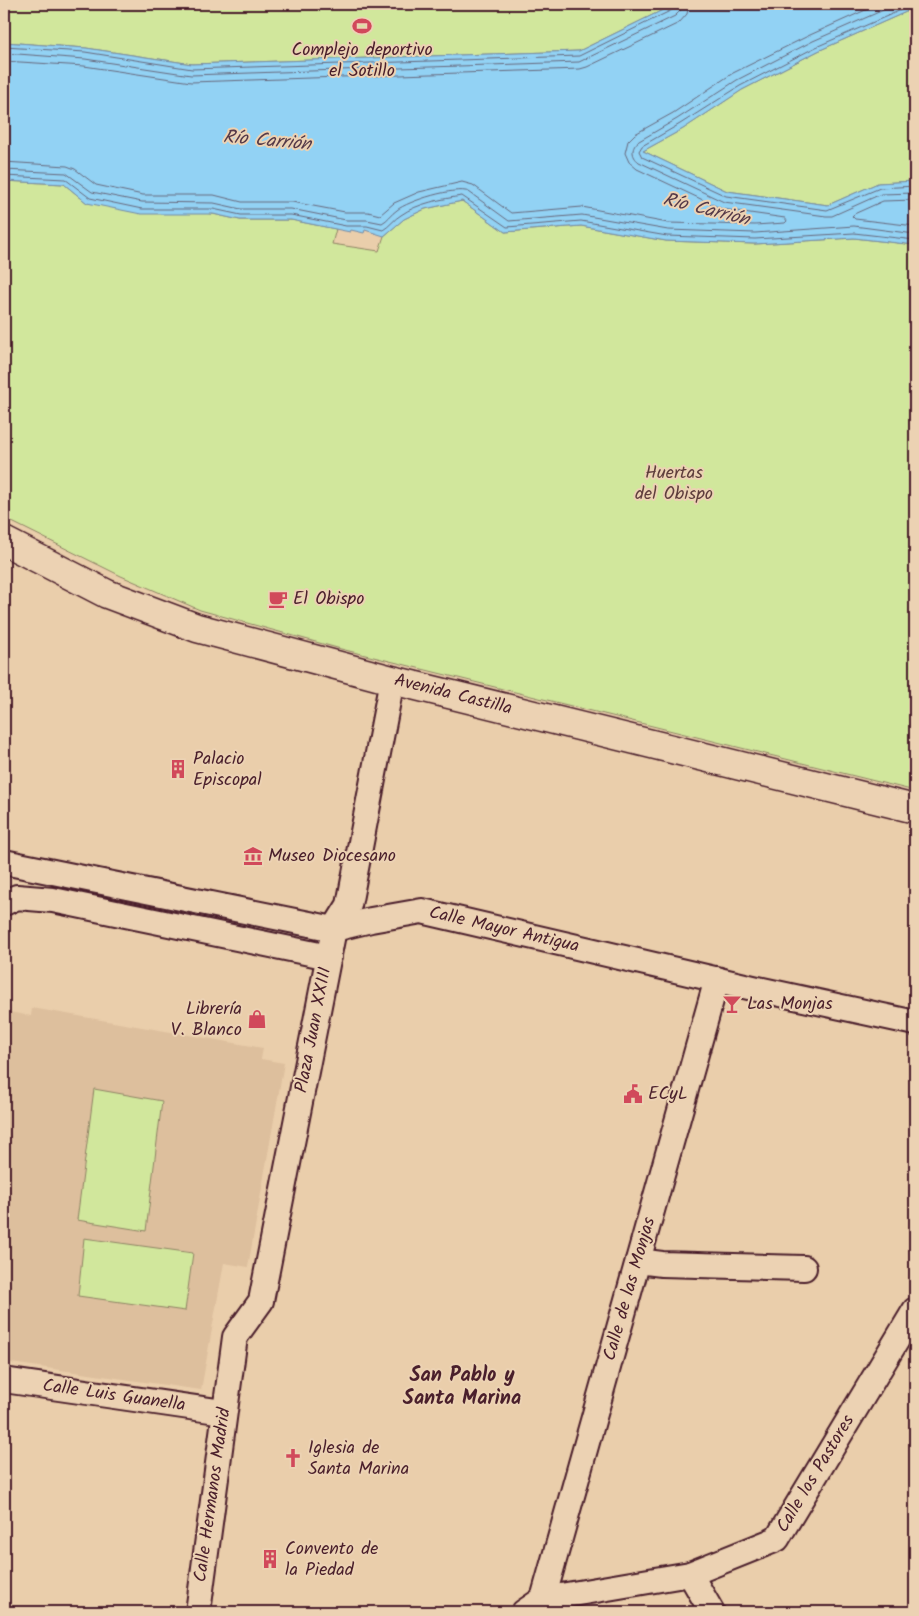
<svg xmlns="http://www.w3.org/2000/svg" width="919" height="1616" font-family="Kalam,sans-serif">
<rect width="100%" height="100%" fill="#eaceab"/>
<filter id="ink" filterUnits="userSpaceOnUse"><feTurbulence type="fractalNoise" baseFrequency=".02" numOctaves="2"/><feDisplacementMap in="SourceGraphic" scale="10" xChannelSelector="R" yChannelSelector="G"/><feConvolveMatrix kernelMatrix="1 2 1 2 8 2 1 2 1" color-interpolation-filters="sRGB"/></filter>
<g filter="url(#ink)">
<!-- built -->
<path fill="#ddbf9d" d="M32,1008L263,1048L261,1059L284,1063L248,1267L224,1263L201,1390L4,1362V1011L31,1016Z"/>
<!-- green -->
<g fill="#d1e79c" stroke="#8e8364">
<path d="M4,4H675L579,51L192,64L86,48L4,42Z"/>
<path d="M915,8V181L878,183L828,205L727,191L643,151L683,129L742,90L818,51Z"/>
<path d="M4,181L64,184L87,203L213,214L240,220H291L336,229L332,244L379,251L384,236L404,219L425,209L462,201L505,232L581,226L666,241L755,244L854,238L915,245V791L341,649L200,610L121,576L4,518Z"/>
<path d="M94,1089L162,1101L146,1231L77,1220Z"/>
<path d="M84,1238L193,1253L185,1311L78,1296Z"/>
</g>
<!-- water -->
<path fill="#92d2f4" stroke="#758aa4" d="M675,4H915V8L818,51L742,90L683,129L643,151L727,191L828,205L878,183L915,181V245L854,238L755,244L666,241L581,226L505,232L462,201L425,209L404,219L384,236L365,230L364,233L351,230L350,232L291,220H240L213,214H141L87,203L64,184L4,181V42L86,48L192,64L579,51Z"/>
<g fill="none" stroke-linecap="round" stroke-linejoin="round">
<!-- shore -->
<g stroke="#67677b" stroke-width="1">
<path d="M897,4L813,41L737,80L677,119L639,141C631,147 631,156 639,162L724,202L826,216H832L881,194L915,193"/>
<path d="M915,4L816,47L740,86L680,124L642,146L639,151L642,157L726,196L827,210L880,188L915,186"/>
<path d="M4,47L85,52L192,69L579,56L672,10L675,4"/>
<path d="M4,53L85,59L191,75L579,62L675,16L680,11L682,4"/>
<path d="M4,61L84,66L191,82L580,69L587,67L679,23L687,14L689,4"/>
<path d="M4,162L67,166L75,169L96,185L143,195H214L242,202H292L345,212H368L380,215L394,203L419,192L462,182L473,185L511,213L582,207L668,223L755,225L785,223L787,221L785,218L722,209L637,169L629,162L625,153L628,141L635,134L673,113L733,73L810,35L879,4"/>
<path d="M4,170L66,173L92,192L142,202L214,203L241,209H291L346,220H367L382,223C388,220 391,214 397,210C408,201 456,186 469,192L509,221L582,215L668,230L755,233L854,226L915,234"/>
<path d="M4,176L65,179L90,198L142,209H213L241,215H291L346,226H367L383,230C390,226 394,219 401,215C418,203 442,199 462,196L507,227L581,221L667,236L755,239L854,233L915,240"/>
<path d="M915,200L883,201L854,214L852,216L855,219L915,226"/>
</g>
<!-- minor casing -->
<g stroke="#4a1f2b" stroke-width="28">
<g id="minor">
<path d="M4,862L334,929L371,920L422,911L753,988L915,1023"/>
<path d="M4,903L17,897L53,900L329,957"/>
<path d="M638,1261L662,1264L804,1268"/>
<path d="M4,1380L224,1412"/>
<path d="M690,1574L712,1612"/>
<path d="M543,1599L717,979"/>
<path d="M198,1612L235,1337L261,1301L334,929L349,905L392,680"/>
<path d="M524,1612L543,1599L690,1574L777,1539L915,1310"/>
</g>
</g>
<!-- secondary casing -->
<g stroke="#4a1f2b" stroke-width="31">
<path id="secondary" d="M4,541L107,594L197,628L392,680L915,809"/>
</g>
<!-- minor -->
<use href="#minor" stroke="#ecd2b3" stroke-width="24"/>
<!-- secondary -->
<use href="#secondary" stroke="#ecd2b3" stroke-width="28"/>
</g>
</g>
<!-- icons -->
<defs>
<g id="stadium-bare" transform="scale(1.5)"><path d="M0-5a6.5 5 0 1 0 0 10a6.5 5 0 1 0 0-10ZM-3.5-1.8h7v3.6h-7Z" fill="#d1495b" stroke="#ecd2b3" stroke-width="2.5" paint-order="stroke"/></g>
<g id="cafe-bare" transform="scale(1.5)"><path d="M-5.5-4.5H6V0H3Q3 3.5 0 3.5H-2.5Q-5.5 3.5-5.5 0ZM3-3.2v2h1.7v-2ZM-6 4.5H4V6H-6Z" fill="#d1495b" stroke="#ecd2b3" stroke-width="2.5" paint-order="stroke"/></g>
<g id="building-bare" transform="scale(1.5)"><path d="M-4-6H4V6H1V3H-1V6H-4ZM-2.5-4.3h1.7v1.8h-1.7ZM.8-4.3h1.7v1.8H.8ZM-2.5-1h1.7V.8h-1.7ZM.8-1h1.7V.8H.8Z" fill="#d1495b" stroke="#ecd2b3" stroke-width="2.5" paint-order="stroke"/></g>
<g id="museum-bare" transform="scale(1.5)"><path d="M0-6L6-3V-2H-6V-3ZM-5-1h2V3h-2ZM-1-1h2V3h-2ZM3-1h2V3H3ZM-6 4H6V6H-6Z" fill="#d1495b" stroke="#ecd2b3" stroke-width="2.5" paint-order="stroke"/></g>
<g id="bar-bare" transform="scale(1.5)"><path d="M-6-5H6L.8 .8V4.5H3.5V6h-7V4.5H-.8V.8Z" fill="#d1495b" stroke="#ecd2b3" stroke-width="2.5" paint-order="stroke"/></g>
<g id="shop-bare" transform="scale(1.5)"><path d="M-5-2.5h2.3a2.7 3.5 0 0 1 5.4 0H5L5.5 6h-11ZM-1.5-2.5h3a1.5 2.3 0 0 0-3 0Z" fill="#d1495b" stroke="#ecd2b3" stroke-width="2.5" paint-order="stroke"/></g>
<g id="civic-bare" transform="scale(1.5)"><path d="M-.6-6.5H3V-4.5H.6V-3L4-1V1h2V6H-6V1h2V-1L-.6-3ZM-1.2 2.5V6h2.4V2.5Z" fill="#d1495b" stroke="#ecd2b3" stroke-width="2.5" paint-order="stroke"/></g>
<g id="church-bare" transform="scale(1.5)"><path d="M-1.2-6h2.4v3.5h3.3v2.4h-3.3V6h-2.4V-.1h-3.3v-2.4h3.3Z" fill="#d1495b" stroke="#ecd2b3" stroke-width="2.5" paint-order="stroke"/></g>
</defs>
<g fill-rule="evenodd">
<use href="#stadium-bare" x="362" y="26"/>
<use href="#cafe-bare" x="278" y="599"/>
<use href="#building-bare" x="178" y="769"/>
<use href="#museum-bare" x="253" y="856"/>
<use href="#bar-bare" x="732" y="1004"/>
<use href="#shop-bare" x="257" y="1019"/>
<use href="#civic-bare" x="633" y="1094"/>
<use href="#church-bare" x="293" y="1458"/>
<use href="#building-bare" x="270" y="1559"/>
</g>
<g text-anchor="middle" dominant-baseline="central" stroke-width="4" stroke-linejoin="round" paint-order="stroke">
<!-- poi labels -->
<g font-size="18" fill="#4a1f2b" stroke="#ecd2b3" text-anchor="start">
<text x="362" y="50" text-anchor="middle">Complejo deportivo<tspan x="362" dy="21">el Sotillo</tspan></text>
<text x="293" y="599">El Obispo</text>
<text x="193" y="759">Palacio<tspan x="193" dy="21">Episcopal</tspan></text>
<text x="268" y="856">Museo Diocesano</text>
<text x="747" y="1004">Las Monjas</text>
<text x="242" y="1009" text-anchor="end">Librería<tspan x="242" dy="21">V. Blanco</tspan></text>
<text x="648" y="1094">ECyL</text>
<text x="308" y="1448">Iglesia de<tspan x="308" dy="21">Santa Marina</tspan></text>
<text x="285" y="1549">Convento de<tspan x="285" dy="21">la Piedad</tspan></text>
</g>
<!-- park labels -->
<g font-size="18" fill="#5e3d3c" stroke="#ecd2b3">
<text x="674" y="473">Huertas<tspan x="674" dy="21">del Obispo</tspan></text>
</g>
<!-- street labels -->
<g font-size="18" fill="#4a1f2b" stroke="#ecd2b3">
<text transform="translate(453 695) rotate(14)">Avenida Castilla</text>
<text transform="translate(504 930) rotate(13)">Calle Mayor Antigua</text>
<text transform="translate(314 1030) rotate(-79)">Plaza Juan XXIII</text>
<text transform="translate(630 1289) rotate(-74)">Calle de las Monjas</text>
<text transform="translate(114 1396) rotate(8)">Calle Luis Guanella</text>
<text transform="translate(816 1474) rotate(-59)">Calle los Pastores</text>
<text transform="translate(213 1495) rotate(-82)">Calle Hermanos Madrid</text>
</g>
<!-- water labels -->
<g font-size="19" font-style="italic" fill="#553a49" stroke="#ecd2b3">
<text transform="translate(267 141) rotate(5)">Río Carrión</text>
<text transform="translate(706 210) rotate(14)">Río Carrión</text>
</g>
<!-- quarter labels -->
<g font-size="20" font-weight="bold" fill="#4a1f2b" stroke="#ecd2b3">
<text x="462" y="1376">San Pablo y<tspan x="462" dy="23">Santa Marina</tspan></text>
</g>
</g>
<!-- margin -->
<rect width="919" height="1616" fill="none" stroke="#ecd2b3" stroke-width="20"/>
<rect x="10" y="10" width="899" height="1596" fill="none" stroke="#4a1f2b" stroke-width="2" filter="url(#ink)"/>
</svg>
